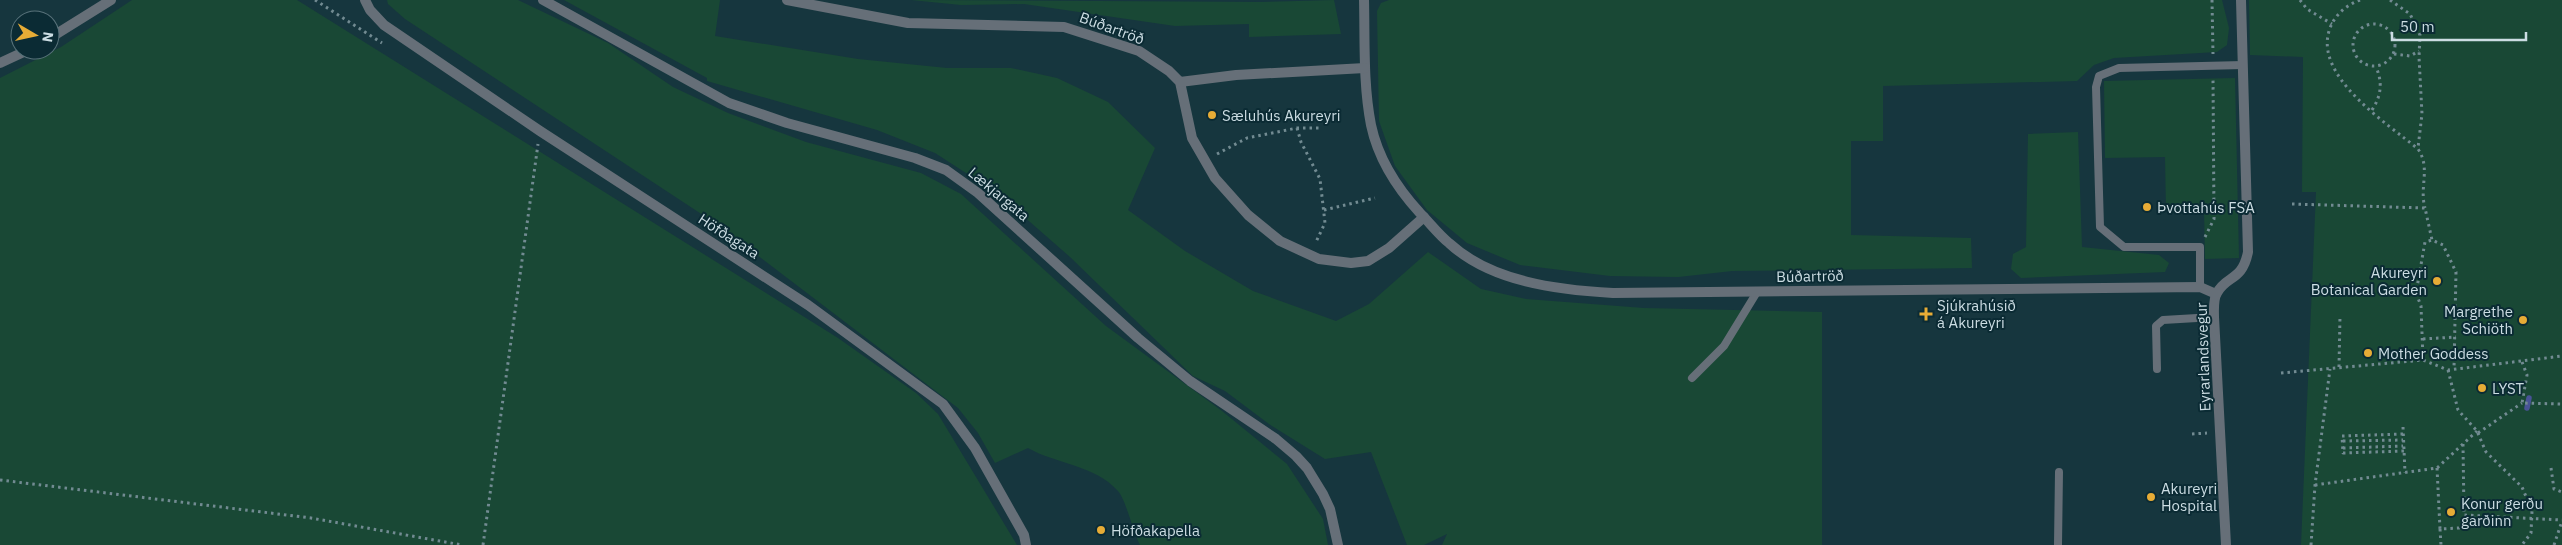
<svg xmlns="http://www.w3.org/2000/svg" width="2562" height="545" font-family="'IBM Plex Sans',sans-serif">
<rect width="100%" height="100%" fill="#16363e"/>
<!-- green -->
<g fill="#194835">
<path d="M132,0H297L838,338L916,393L938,414L1017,545H0V78L61,47Z"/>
<path d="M387,0H518L608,43L673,87L728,113L806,142L921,173L961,194L1106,326L1222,411L1287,464L1323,519L1328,545H1140C1133,532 1126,500 1118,491C1095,465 1056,464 1028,448L995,463L978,433L958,408L715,223L405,19L388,4Z"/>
<path d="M564,0H720L715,36L858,59L947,68H1011L1057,78L1108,102L1155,148L1128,210L1185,251L1253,291L1336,321L1369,304L1428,252L1481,289L1526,299L1644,308L1822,312V545H1442L1447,534L1424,545H1407L1371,452L1325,459L1269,424L1225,391L1193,376L1070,257L997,193L935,153L877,130L707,81V78Z"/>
<path d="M911,0L1260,2L1334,0L1341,34L1249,37V24L1175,26L1024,4L961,5Z"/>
<path d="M1389,0H2222L2229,28L2227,45L2217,52L2114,58L2094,65L2077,81L1883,86V141H1851V235L1971,238L1972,268L1732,271L1678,277L1610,276L1520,265L1467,243L1427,210L1395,166L1379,121L1377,11L1381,3Z"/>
<path d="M2249,0H2562V545H2301L2316,192H2302L2303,57L2250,55Z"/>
<path d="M2235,78L2239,258L2205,259L2204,209L2166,210L2165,157L2105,158L2104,81Z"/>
<path d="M2078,132L2082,247L2159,255L2169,263L2165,272L2021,278L2011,269L2013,254L2026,247L2028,134Z"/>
</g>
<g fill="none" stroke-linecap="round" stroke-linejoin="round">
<!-- stream -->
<path stroke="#485395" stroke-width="5.5" d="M2527,408L2529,398"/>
<!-- path -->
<g stroke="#728b92" stroke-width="3" stroke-dasharray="2.5 4" stroke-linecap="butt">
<path d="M315,0L382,43"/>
<path d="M2212,0L2213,54"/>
<path d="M2300,0L2307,9L2332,24"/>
<path d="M2360,0C2346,5 2335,15 2330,28C2312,76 2387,123 2418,149C2431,168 2419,187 2425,208"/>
<path d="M2390,0L2410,14L2420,35L2419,57L2422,114L2418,148"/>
<circle cx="2374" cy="45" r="21"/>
<path d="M2394,54L2410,56L2419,51"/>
<path d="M2372,110C2381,96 2383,83 2376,67"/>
<path d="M1297,128L1301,142L1320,179L1325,223L1316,242"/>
<path d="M1217,154L1247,138L1297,128H1319"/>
<path d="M2292,204L2425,208L2432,240"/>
<path d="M1324,210L1375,198"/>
<path d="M2205,237L2214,219L2213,78"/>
<path d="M1965,302V311"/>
<path d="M2423,339L2456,337"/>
<path d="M2423,360L2421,306L2416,293L2425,242L2432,240L2443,245L2456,272L2454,368"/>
<path d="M2522,362L2527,375L2522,403L2562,404"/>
<path d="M2339,367L2340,316"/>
<path d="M2448,370L2458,410L2477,431L2486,452L2522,487L2532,511L2531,533L2522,545"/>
<path d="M2281,373L2423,360L2448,370L2562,356"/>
<path d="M2403,427L2405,473"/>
<path d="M2478,433L2522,403"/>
<path d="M2192,434L2207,433"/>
<path d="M2403,434L2342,436L2343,453L2404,451"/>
<path d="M2343,441L2403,440"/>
<path d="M2463,444L2464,515L2562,520"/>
<path d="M2343,448L2403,446"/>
<path d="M2437,468L2440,529L2459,528L2477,516"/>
<path d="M2551,468L2554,489L2562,492"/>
<path d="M0,480L311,518L462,545"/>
<path d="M2315,485L2437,468L2477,431"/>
<path d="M2440,529L2441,545"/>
<path d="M483,545L538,144"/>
<path d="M2311,545L2315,485L2330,369"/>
<path d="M2554,545L2562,521"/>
</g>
<!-- service -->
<g stroke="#666f78" stroke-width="8">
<path d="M2200,287V247H2124L2100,227L2096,87L2099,76L2119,68L2243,65"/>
<path d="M2157,369L2156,326L2163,320L2214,317"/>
<path d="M1692,378L1724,346L1757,292"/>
<path d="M2058,545L2059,472"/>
</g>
<!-- minor -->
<g stroke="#666f78" stroke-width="10">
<path d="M365,0L370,10L384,25L540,131L808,305L943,404L975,448L1024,535L1026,545"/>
<path d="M543,0L729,103L787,123L915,158L946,170L978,193L1138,338L1190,381L1276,439L1296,456L1307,468L1323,494L1330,509L1338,545"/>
<path d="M787,0L908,23L1064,27L1139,51L1169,71L1180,82L1192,138L1215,178L1248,215L1280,241L1319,259L1351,263L1368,261L1389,248L1424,217"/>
<path d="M1364,0C1365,41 1363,84 1371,125C1378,158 1397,188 1420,213C1430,223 1438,234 1449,243C1491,282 1558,290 1613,293L2200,287L2216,294"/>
<path d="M1180,82L1236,75L1365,68"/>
<path d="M2226,545L2214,317C2214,310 2213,299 2217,293C2226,275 2242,282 2248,252L2241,0"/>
</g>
<!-- tertiary -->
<g stroke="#666f78" stroke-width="10">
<path d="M50,38L111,0"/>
<path d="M0,63L28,50"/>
</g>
</g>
<!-- markers -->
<g fill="#e7ac36" stroke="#0b2b34" stroke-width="2">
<circle cx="1212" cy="115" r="5"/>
<circle cx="2147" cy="207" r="5"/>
<circle cx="2437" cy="281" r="5"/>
<path d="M1923.5 306.5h5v5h5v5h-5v5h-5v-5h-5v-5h5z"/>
<circle cx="2523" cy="320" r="5"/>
<circle cx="2368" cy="353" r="5"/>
<circle cx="2482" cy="388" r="5"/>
<circle cx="2151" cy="497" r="5"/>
<circle cx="2451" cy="512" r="5"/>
<circle cx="1101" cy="530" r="5"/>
</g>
<g text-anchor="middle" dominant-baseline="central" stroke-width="4" stroke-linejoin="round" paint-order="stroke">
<!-- street labels -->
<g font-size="15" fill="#ccdde3" stroke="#0b2b34">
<text transform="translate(1112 28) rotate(20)">Búðartröð</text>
<text transform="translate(999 194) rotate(40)">Lækjargata</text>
<text transform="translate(729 236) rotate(33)">Höfðagata</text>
<text transform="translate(1810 276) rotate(-1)">Búðartröð</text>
<text transform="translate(2203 357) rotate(-92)">Eyrarlandsvegur</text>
</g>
<!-- poi labels -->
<g font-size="15" fill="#ccdde3" stroke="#0b2b34" text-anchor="start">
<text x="1222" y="115">Sæluhús Akureyri</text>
<text x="2157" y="207">Þvottahús FSA</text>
<text x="2427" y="272" text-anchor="end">Akureyri<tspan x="2427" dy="17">Botanical Garden</tspan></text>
<text x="1937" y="305">Sjúkrahúsið<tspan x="1937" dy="17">á Akureyri</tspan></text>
<text x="2513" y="311" text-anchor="end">Margrethe<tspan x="2513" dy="17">Schiöth</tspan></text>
<text x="2378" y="353">Mother Goddess</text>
<text x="2492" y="388">LYST</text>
<text x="2161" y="488">Akureyri<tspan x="2161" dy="17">Hospital</tspan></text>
<text x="2461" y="503">Konur gerðu<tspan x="2461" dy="17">garðinn</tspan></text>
<text x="1111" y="530">Höfðakapella</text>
</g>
</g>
<!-- north arrow -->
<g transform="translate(35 35) rotate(99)"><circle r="24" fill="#0b2b34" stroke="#58727a"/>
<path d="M0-4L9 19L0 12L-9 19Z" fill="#e7ac36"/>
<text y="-8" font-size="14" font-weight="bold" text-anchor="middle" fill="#ccdde3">N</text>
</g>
<!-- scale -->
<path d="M2392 32v8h134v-8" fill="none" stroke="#ccdde3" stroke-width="2.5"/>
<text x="2400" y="32" font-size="15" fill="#ccdde3" stroke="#0b2b34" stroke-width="4" paint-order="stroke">50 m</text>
</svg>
